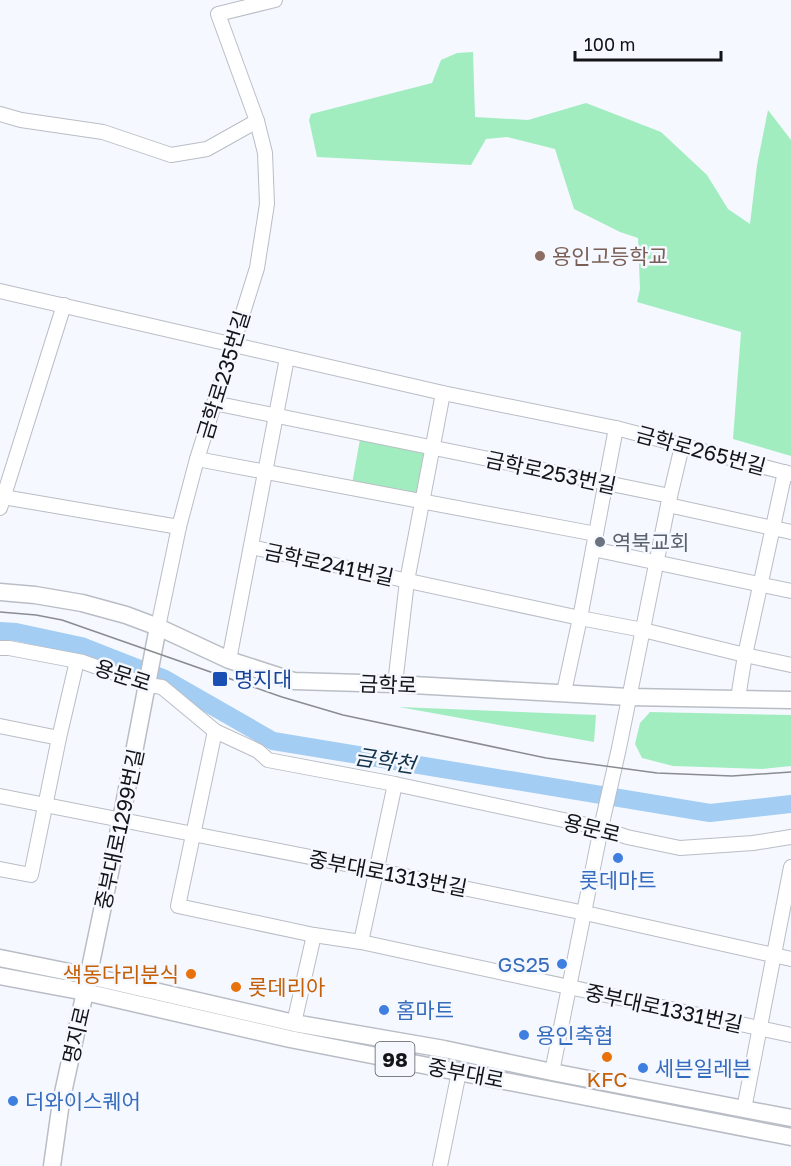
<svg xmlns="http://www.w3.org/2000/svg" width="791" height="1166" font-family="'Golos Text','Noto Sans KR',sans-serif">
<rect width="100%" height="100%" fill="#f5f8ff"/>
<!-- green -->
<g fill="#a2edc0">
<path d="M473,52L475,117L528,120L586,103L661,132L707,175L728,209L750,224L757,165L768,110L791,140V456L733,439L741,332L637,302L640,289L638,238L620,232L574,209L555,149L507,137L486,139L471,165L317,157L309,120L311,114L432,83L441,60L457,53Z"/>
<path d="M360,439L427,451L420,496L352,484Z"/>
<path d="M400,707L596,715L594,742L399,707Z"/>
<path d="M650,712L791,715V766L762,769L673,766L642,758L635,744L640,723Z"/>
</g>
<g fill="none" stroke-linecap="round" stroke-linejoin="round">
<!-- river -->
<path stroke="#a3cdf3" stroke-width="18" d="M0,631L16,632L81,646L165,679L273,741L710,813L791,804"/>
<!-- minor casing -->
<g stroke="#b9bdc5" stroke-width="16">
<g id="minor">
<path d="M0,114L21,120L103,132L171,155L207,149L257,121"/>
<path d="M0,291L443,393L616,428L791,474"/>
<path d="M214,403L670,496"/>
<path d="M197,459L596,534"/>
<path d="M3,497L179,527"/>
<path d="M668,505L791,532"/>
<path d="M0,508L64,305"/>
<path d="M251,547L580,618L643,630L745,655L791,665"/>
<path d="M593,549L791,591"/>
<path d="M158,627L179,527L197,459L257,268L267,204L265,153L257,121L218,14L275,0"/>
<path d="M0,648H9L83,662L148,685L162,687L215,731L258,751L268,760L395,784L601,828L627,837L680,848L753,843L791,837"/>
<path d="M229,660L287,358"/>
<path d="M395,684L407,581L443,393"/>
<path d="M564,692L580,618L616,428"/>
<path d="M738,698L745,655L785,472"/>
<path d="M0,726L59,738"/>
<path d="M215,731L178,906L314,935L361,942L791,1035"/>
<path d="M0,796L376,870L585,913L791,959"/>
<path d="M0,869L31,875L59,738L77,661"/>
<path d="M361,942L395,784"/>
<path d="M294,1023L314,935"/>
<path d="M552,1072L601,828L619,748L668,505L682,446"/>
<path d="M744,1109L791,867"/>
<path d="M440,1166L459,1072"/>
</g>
</g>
<!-- major casing -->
<g stroke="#b9bdc5" stroke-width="19">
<g id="major">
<path d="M0,592L35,595L82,603L126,615L158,627L229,660L294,681L395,684L629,697L791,700"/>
<path d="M0,958L89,976L294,1023L444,1049L552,1072L791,1118"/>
<path d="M0,976L85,992L290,1039L791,1137"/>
<path d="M52,1166L61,1102L85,992L121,820L158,627"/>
</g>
</g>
<!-- minor -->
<use href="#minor" stroke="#fff" stroke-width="14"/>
<!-- major -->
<use href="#major" stroke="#fff" stroke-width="16"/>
<!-- tram -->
<path stroke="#8a8c91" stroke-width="1.5" d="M0,612L36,615L62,620L282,697L343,715L546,758L657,773L732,776L791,772"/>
</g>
<!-- markers -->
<circle fill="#8d6e63" stroke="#f5f8ff" stroke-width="2" cx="540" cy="256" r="6"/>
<circle fill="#6b7280" stroke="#f5f8ff" stroke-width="2" cx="600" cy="542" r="6"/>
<rect fill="#1a4fb4" stroke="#f5f8ff" stroke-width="2" x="212" y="671" width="16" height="16" rx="3"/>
<g fill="#3f7fe0" stroke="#f5f8ff" stroke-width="2">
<circle cx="618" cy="858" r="6"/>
<circle cx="562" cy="964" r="6"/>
<circle cx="384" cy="1010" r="6"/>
<circle cx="524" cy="1035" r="6"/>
<circle cx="643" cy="1068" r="6"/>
<circle cx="13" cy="1101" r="6"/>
</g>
<g fill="#e8710a" stroke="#f5f8ff" stroke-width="2">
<circle cx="191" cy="974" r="6"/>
<circle cx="236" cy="987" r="6"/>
<circle cx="607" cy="1057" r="6"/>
</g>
<g text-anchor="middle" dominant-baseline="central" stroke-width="5" stroke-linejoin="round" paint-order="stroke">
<!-- shield labels -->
<rect fill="#f5f8ff" stroke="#57585d" stroke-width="1.5" x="375.5" y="1042" width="39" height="34" rx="4.5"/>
<g font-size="20" font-weight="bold" fill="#131417">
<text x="395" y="1059">98</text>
</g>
<!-- education labels -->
<g font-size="21" fill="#785e54" stroke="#f5f8ff" text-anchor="start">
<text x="552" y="256">용인고등학교</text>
</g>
<!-- street labels -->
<g font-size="21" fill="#131417" stroke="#f5f8ff">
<text transform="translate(223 375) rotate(-73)">금학로235번길</text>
<text transform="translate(701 450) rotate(15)">금학로265번길</text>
<text transform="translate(551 472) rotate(12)">금학로253번길</text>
<text transform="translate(329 564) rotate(12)">금학로241번길</text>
<text transform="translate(123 675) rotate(18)">용문로</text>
<text transform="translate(388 684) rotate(2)">금학로</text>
<text transform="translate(592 828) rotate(14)">용문로</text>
<text transform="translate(119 829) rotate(-78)">중부대로1299번길</text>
<text transform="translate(388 873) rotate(11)">중부대로1313번길</text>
<text transform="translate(664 1008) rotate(12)">중부대로1331번길</text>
<text transform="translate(76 1035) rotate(-77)">명지로</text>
<text transform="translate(466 1073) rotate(11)">중부대로</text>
</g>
<!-- worship labels -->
<g font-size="21" fill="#5b616d" stroke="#f5f8ff" text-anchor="start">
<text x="612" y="542">역북교회</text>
</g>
<!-- transit labels -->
<g font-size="21" fill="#164399" stroke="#f5f8ff" text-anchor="start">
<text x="234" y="679">명지대</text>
</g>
<!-- shop labels -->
<g font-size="21" fill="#366cbe" stroke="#f5f8ff" text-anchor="start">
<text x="618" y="880" text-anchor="middle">롯데마트</text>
<text x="550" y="964" text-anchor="end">GS25</text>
<text x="396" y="1010">홈마트</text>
<text x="536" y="1035">용인축협</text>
<text x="655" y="1068">세븐일레븐</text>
<text x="25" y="1101">더와이스퀘어</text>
</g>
<!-- food labels -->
<g font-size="21" fill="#c56008" stroke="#f5f8ff" text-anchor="end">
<text x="179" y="974">색동다리분식</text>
<text x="248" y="987" text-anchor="start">롯데리아</text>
<text x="607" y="1079" text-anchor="middle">KFC</text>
</g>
<!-- water labels -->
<g font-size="22" font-style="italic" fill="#113049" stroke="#f5f8ff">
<text transform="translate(385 760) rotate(9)">금학천</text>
</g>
</g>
<!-- scale -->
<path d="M575 51v9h146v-9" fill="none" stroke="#131417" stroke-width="3"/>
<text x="584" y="51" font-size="18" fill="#131417" stroke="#f5f8ff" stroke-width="4.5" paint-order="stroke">100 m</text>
</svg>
